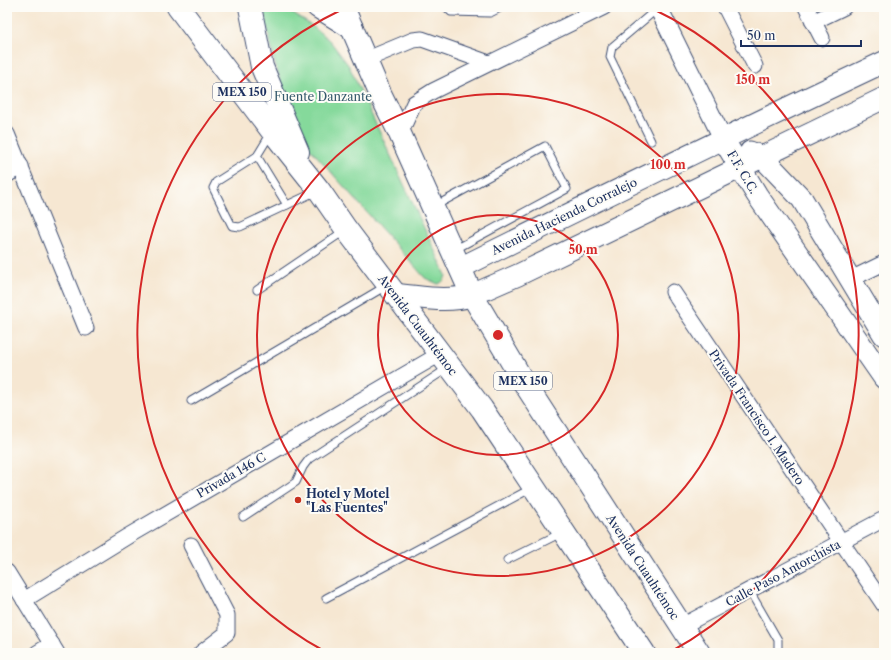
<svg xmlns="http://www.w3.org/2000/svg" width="891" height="660" font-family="'Libre Caslon Text',serif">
<rect width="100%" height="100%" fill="#fdfcf7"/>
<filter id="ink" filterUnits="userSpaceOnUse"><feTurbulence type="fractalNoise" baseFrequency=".025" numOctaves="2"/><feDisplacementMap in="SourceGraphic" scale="8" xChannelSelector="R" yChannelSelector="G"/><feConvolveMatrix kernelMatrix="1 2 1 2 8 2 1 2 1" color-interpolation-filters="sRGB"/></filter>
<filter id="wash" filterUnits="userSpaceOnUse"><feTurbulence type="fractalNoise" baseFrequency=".012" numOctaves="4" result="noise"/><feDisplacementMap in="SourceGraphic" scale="16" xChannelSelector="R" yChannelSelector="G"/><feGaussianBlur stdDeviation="0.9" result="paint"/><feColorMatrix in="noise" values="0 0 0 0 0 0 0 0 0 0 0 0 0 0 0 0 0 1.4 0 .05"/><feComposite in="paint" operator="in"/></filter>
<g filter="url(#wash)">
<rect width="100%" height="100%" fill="#f6e7d2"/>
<!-- green -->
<path fill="#85d99b" stroke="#50847c" d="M268,7H282L311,25L330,41L349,66L446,275C445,280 443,282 438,284L425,278L308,146L290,111L274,60L264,12Z"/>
</g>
<g filter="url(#ink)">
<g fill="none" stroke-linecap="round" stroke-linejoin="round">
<!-- service casing -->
<g stroke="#3c4b6f" stroke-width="9">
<g id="service">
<path d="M446,7L451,12L490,13L502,7"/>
<path d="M271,133L257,156L216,182L213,188L232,226L240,227L317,191"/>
<path d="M651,141L610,57L612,47L658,8"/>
<path d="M257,156L287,205"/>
<path d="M435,206L545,146L567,189L454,250"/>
<path d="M257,290L344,231"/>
<path d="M191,401L386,286"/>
<path d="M243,517L296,482L303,467L309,459L448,368"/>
<path d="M507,560L561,533"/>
<path d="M749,590L778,640V650L775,653"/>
<path d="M326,598L532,488"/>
</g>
</g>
<!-- minor casing -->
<g stroke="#3c4b6f" stroke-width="17">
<g id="minor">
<path d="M725,7L755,66"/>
<path d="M806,7L822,38"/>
<path d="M813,22L844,7"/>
<path d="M365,60L413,40L422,39L489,63"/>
<path d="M7,134L86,328"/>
<path d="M400,134L414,103L433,91L604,7"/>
<path d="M7,175L21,166"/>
<path d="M851,279L884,263"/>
<path d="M673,292L884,605"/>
<path d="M191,545L227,615V633L201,653"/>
<path d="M7,572L57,653"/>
<path d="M24,600L128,536L440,354"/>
<path d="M682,626L884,519"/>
<path d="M37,653L52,644"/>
</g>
</g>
<!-- tertiary casing -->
<g stroke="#3c4b6f" stroke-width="20">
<path id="tertiary" d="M658,7L723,139"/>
</g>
<!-- secondary casing -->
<g stroke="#3c4b6f" stroke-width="23">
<g id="secondary">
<path d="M723,139L757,195L884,378"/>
<path d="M750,152L762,157L802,199L884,335"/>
<path d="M460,268C601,198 742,129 884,62"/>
<path d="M472,295L518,275L884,98"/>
</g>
</g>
<!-- primary casing -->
<g stroke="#3c4b6f" stroke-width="24">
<g id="primary">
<path d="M178,7L272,131L319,190L346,229L482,409L644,653"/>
<path d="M250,7L262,67L298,152"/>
<path d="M318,7L352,28"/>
<path d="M343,7L379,91L400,134L472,295L523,381L699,653"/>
<path d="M397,295C422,297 447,303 472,295"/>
</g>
</g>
<!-- service -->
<use href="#service" stroke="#fff" stroke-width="7"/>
<!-- minor -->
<use href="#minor" stroke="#fff" stroke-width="15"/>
<!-- tertiary -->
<use href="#tertiary" stroke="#fff" stroke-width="18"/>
<!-- secondary -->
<use href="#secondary" stroke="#fff" stroke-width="21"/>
<!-- primary -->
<use href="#primary" stroke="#fff" stroke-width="22"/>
</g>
</g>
<!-- distance rings -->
<g fill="none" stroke="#d62828" stroke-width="2">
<circle cx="498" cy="335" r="120"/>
<circle cx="498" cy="335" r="241"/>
<path d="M326 652A361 361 0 0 1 345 8M651 8A361 361 0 0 1 670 652"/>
</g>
<!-- markers -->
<circle fill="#c8321e" stroke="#fdfcf7" stroke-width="1.5" cx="298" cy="500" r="4"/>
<g text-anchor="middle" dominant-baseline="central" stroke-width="4" stroke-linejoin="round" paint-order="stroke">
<!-- shield labels -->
<g fill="#fdfcf7" stroke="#5f6c8c" stroke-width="1">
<rect x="213" y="83" width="58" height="18" rx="3"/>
<rect x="494" y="372" width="58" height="18" rx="3"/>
</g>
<g font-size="11" font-weight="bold" fill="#1b2f5e">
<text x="242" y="92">MEX 150</text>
<text x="523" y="381">MEX 150</text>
</g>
<!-- park labels -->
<g font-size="12" fill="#365a6d" stroke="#fdfcf7">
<text x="323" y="96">Fuente Danzante</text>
</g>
<!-- street labels -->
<g font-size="12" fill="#1b2f5e" stroke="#fdfcf7">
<text transform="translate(743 172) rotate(59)">F.F. C.C.</text>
<text transform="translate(564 216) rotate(-26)">Avenida Hacienda Corralejo</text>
<text transform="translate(418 325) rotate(53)">Avenida Cuauhtémoc</text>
<text transform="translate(757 417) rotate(56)">Privada Francisco I. Madero</text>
<text transform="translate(231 475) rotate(-30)">Privada 146 C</text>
<text transform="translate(643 567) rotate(57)">Avenida Cuauhtémoc</text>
<text transform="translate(783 573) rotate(-28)">Calle Paso Antorchista</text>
</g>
<!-- poi labels -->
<g font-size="12" font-weight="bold" fill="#1b2f5e" stroke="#fdfcf7" text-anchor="start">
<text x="306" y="493">Hotel y Motel<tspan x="306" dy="14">"Las Fuentes"</tspan></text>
</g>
</g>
<circle cx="498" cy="335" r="6" fill="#d62828" stroke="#fdfcf7" stroke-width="2"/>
<g font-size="12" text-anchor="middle" font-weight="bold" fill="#d62828" stroke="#fdfcf7" stroke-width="4" stroke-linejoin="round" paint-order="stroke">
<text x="753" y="84">150 m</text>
<text x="668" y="169">100 m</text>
<text x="583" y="254">50 m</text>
</g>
<!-- margin -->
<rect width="891" height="660" fill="none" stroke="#fdfcf7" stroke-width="24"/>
<!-- scale -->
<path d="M741 40v6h120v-6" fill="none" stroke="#1b2f5e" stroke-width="2"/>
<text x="747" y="40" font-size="12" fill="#1b2f5e" stroke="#fdfcf7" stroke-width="3" paint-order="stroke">50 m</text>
</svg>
